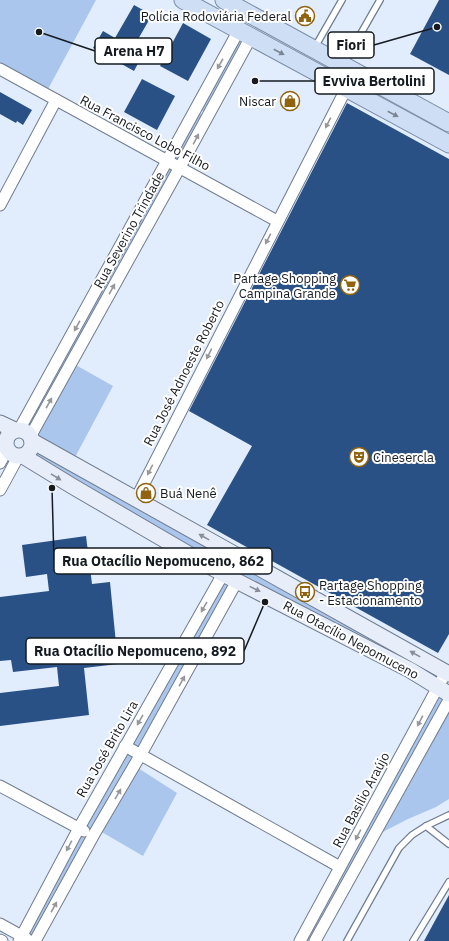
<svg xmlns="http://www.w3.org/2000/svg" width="449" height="941" font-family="'IBM Plex Sans',sans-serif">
<rect width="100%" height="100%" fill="#e1edfd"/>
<!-- green -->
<g fill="#aac6ec">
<path d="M0,0H96L47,91L0,64Z"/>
<path d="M239,34L248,38L207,113L198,109Z"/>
<path d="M196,112L205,116L179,165L169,160Z"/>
<path d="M168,163L177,168L27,432L24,430Z"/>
<path d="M74,364L113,386L73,461L33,440Z"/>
<path d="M33,449L433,668L428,677L221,565L27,457Z"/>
<path d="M225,576L235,581L141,750L130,744Z"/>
<path d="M439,692L448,696L312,941H302Z"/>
<path d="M449,707V799L436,807L408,819L377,835Z"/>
<path d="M126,750L137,755L92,833L80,825Z"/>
<path d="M138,768L177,793L143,856L100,831Z"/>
<path d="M79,832L89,837L34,938L26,934Z"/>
</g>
<!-- building -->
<g fill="#295186">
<path d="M439,0H449V75L410,54Z"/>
<path d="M134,5L152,15L133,48L143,54L134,71L93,48L103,31L115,38Z"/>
<path d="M183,23L211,39L188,81L160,66Z"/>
<path d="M142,79L175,96L157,130L124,112Z"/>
<path d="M0,92L32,110L23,125L17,121L16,123L0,114Z"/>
<path d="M347,103L449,159V634L438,653L207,525L252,446L189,411Z"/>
<path d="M86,536L92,584L110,582L118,664L84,668L89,715L0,726V693L59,686L57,667L13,672L11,660L0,661V597L49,591L47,574L26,577L22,545Z"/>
<path d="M449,895V941H424Z"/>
</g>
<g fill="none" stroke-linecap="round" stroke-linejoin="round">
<!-- lane casing -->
<g stroke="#707d8f" stroke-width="8">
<g id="lane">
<path d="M315,47L342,0"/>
<path d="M344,63L380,0"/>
<path d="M426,826L449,844"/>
<path d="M347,941L399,848L412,835L426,826L449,815"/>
<path d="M413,941L449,882"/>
</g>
</g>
<!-- street casing -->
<g stroke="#707d8f" stroke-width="13">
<g id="street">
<path d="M0,69L277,221"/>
<path d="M0,205L56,100"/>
<path d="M19,430L239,30"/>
<path d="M30,437L180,167L251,37"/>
<path d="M0,463L7,450"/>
<path d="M0,490L18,457"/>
<path d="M136,499L346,89"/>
<path d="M125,746L340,867"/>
<path d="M0,786L84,831"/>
<path d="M0,924L27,939"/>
<path d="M0,940L2,941"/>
<path d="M19,941L79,828L223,574"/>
<path d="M35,941L93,836L141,754L237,581"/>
<path d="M300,941L446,672"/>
<path d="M315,941L449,700"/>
</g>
</g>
<!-- secondary casing -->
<g stroke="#707d8f" stroke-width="17">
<g id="secondary">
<path d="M0,423L15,430"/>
<circle cx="19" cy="443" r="13"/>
<path d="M32,441L449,674"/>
<path d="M23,456L72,486L223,574L410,670L449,694"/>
</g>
</g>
<!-- primary casing -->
<g stroke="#788ba6" stroke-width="19">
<g id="primary">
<path d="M183,0L449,144"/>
<path d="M224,0L449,123"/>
</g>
</g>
<!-- lane -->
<use href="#lane" stroke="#fff" stroke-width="5.5"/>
<!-- street -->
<use href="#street" stroke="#fff" stroke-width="11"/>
<!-- secondary -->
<use href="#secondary" stroke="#e7eefa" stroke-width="15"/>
<!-- primary -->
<use href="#primary" stroke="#cedef4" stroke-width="17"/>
</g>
<!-- one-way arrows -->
<defs><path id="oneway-solid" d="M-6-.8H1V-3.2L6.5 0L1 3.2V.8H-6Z"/></defs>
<g fill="#7b8695">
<use href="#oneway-solid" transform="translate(279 52) rotate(28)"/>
<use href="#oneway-solid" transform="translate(393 114) rotate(28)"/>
</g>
<g fill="#96989b">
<use href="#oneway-solid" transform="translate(220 64) rotate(119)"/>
<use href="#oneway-solid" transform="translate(328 123) rotate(117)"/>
<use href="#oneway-solid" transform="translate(196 139) rotate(-62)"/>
<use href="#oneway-solid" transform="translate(268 239) rotate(117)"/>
<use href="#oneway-solid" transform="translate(112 289) rotate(-61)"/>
<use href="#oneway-solid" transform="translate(77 326) rotate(119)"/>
<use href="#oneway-solid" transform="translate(209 354) rotate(117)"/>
<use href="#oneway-solid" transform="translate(49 403) rotate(-61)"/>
<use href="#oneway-solid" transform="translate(150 470) rotate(117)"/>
<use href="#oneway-solid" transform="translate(204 607) rotate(120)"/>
<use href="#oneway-solid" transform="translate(182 681) rotate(-61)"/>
<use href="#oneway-solid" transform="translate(140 720) rotate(120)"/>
<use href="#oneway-solid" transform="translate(420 721) rotate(118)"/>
<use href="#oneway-solid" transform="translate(118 794) rotate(-60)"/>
<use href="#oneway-solid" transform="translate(358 835) rotate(118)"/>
<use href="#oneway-solid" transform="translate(69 846) rotate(118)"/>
<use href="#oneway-solid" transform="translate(54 907) rotate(-61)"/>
</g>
<g fill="#888f98">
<use href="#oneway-solid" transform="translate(56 477) rotate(32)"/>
<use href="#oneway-solid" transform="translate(204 537) rotate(-151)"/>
<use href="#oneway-solid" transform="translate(255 589) rotate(26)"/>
<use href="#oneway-solid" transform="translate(415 654) rotate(-151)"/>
</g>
<!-- icons -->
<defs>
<g id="civic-ring" transform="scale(1)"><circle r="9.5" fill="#fff" stroke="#90630e" stroke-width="1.5"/><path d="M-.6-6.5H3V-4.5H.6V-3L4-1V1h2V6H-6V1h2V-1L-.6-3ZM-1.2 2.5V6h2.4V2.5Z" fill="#90630e"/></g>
<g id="shop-ring" transform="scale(1)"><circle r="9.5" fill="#fff" stroke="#90630e" stroke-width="1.5"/><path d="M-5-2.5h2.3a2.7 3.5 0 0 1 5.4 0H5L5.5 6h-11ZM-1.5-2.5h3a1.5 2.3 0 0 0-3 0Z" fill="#90630e"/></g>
<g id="supermarket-ring" transform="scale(1)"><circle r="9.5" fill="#fff" stroke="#90630e" stroke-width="1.5"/><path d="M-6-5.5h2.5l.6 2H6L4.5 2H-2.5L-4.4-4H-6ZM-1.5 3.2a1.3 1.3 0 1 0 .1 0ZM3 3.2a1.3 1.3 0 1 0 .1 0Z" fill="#90630e"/></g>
<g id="theatre-ring" transform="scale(1)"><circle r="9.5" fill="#fff" stroke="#90630e" stroke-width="1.5"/><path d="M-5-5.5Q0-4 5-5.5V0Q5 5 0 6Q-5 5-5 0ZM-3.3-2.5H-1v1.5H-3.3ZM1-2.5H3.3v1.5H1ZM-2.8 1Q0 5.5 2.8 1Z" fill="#90630e"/></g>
<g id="bus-ring" transform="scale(1)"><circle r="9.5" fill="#fff" stroke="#90630e" stroke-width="1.5"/><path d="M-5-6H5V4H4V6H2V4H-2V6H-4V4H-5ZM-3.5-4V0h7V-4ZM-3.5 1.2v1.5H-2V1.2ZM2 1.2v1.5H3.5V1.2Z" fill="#90630e"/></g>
</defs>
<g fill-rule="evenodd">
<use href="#civic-ring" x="305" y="16"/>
<use href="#shop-ring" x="290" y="101"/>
<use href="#supermarket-ring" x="350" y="285"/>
<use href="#theatre-ring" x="359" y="457"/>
<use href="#shop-ring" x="146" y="493"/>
<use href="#bus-ring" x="305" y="592"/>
</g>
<g text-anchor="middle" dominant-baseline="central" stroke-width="4" stroke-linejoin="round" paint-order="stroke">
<!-- poi labels -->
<g font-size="13" fill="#151b21" stroke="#fff" text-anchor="end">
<text x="291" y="16">Polícia Rodoviária Federal</text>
<text x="276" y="101">Niscar</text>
<text x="336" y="278">Partage Shopping<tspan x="336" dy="15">Campina Grande</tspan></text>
<text x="373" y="457" text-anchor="start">Cinesercla</text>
<text x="160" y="493" text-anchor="start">Buá Nenê</text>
<text x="319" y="585" text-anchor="start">Partage Shopping<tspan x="319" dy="15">- Estacionamento</tspan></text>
</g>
<!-- street labels -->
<g font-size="13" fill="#151b21" stroke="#fff">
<text transform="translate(145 133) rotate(28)">Rua Francisco Lobo Filho</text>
<text transform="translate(129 230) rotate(-61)">Rua Severino Trindade</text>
<text transform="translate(184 373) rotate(-63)">Rua José Adnoeste Roberto</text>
<text transform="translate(351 640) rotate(28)">Rua Otacílio Nepomuceno</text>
<text transform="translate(107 749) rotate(-60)">Rua José Brito Lira</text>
<text transform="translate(361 800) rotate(-62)">Rua Basílio Araújo</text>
</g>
</g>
<!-- callouts -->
<path fill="none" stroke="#151b21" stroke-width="1.5" d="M437 27L374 45M39 32L95 51M255 81L315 81M52 488L54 561M265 602L244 651"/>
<g fill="#151b21" stroke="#fff" stroke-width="1.5">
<circle cx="437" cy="27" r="4"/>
<circle cx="39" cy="32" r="4"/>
<circle cx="255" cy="81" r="4"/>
<circle cx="52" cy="488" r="4"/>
<circle cx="265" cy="602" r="4"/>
</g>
<g fill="#fff" stroke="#151b21" stroke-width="1.5">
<rect x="328" y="32" width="46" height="26" rx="4"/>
<rect x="95" y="38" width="77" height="26" rx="4"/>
<rect x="315" y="68" width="119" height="26" rx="4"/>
<rect x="54" y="548" width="218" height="26" rx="4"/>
<rect x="26" y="638" width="218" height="26" rx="4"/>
</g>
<g font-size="14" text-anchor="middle" font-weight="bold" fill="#151b21">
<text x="351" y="50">Fiori</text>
<text x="134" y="56">Arena H7</text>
<text x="374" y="86">Evviva Bertolini</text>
<text x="163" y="566">Rua Otacílio Nepomuceno, 862</text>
<text x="135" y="656">Rua Otacílio Nepomuceno, 892</text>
</g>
</svg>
